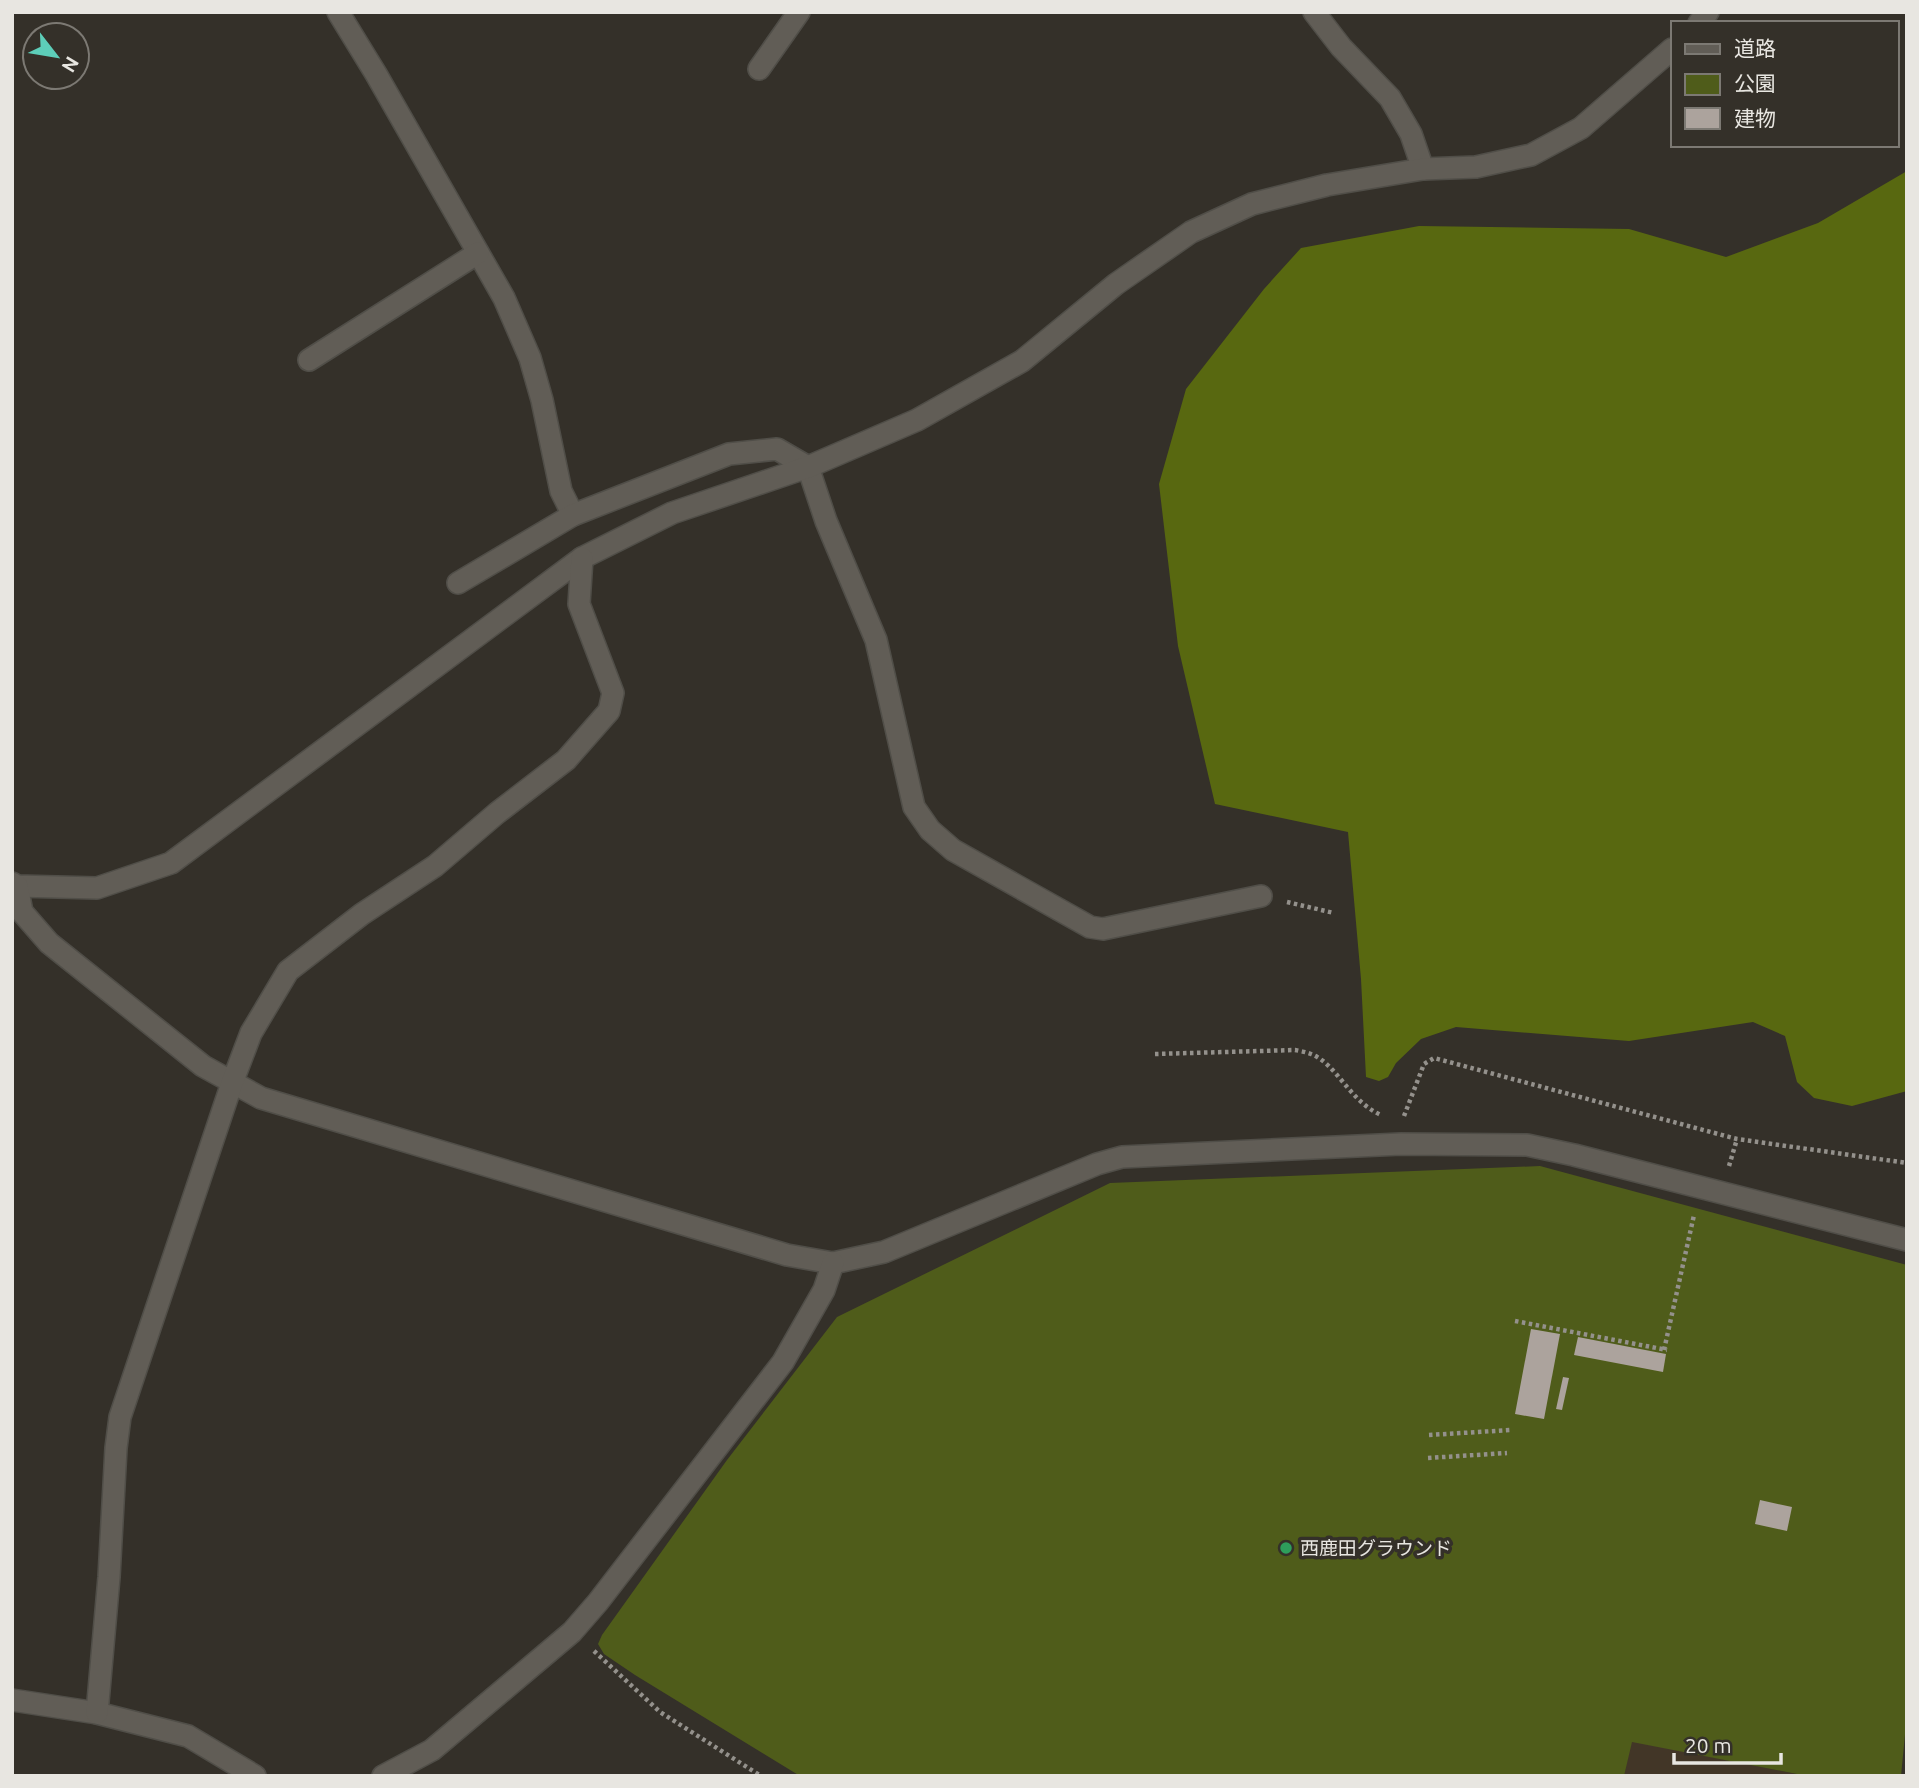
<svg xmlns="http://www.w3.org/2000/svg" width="1919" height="1788" font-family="Ubuntu,'Noto Sans JP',sans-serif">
<rect width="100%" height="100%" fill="#343029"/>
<!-- industrial -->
<path fill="#423627" d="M1631,1741L1807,1776H1624Z"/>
<!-- green -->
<path fill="#4f5c1a" d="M1540,1166L1907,1265V1714L1901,1776H1807L1632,1742L1624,1776H800L635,1675L604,1654L598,1644L602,1635L727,1460L837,1317L1110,1183Z"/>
<!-- forest -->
<path fill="#586810" d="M1907,171V1091L1852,1106L1814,1098L1797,1082L1785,1036L1753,1022L1629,1041L1456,1027L1421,1039L1396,1063L1388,1077L1379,1081L1366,1077L1361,979L1348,832L1215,804L1178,646L1159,484L1186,389L1264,289L1301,248L1419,226L1629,229L1726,257L1818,223Z"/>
<!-- building -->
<g fill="#aca39d">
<path d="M1531,1329L1560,1334L1544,1419L1515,1414Z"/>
<path d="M1578,1337L1666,1354L1663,1372L1574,1355Z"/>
<path d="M1563,1377L1569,1378L1562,1410L1556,1409Z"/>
<path d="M1760,1500L1792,1507L1787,1531L1755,1524Z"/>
</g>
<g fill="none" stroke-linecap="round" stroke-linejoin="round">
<!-- minor casing -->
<g stroke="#504e48" stroke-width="24">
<g id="minor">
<path d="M338,12L376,74L504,298L530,358L542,400L561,491L573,515"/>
<path d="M1314,12L1341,47L1390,98L1411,134L1423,169"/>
<path d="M1699,23L1708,12"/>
<path d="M759,69L799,12"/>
<path d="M309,360L478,253"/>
<path d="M458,583L573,515L729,454L777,449L808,467L826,521L876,640L914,807L930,830L953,850L1090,927L1103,929L1261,896"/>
<path d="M12,883L17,886L97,888L171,863L582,558L672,513L808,467L917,420L1022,361L1116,284L1191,232L1252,204L1327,185L1423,169L1476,167L1531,155L1581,128L1672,49"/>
<path d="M17,886L22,912L49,943L203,1066L261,1098L787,1255L833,1263L884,1252L1097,1164L1122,1157L1401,1144L1527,1145L1574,1155L1907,1240"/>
<path d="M12,1700L97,1713L188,1736L255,1776"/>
<path d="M97,1713L109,1577L116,1448L120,1417L232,1083L251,1033L288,971L362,914L435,866L497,813L566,760L609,711L613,693L579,604L582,558"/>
<path d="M383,1776L432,1750L572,1632L598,1602L783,1362L824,1290L833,1263"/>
</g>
</g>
<!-- path -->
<g stroke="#94918c" stroke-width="4.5" stroke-dasharray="3.5 3.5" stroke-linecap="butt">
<path d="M1287,902L1334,913"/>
<path d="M1155,1054L1295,1050C1300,1051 1306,1052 1311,1054C1337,1064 1349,1101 1381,1115"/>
<path d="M1404,1116L1424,1064L1434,1058L1737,1139L1907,1163"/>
<path d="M1729,1166L1737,1139"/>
<path d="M1515,1321L1667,1350"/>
<path d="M1664,1350L1694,1215"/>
<path d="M1429,1435L1511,1430"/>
<path d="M1428,1458L1507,1453"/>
<path d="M594,1651L660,1712L761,1776"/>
</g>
<!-- minor -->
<use href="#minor" stroke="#615d56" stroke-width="21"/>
</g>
<!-- markers -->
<circle fill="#2e9e5b" stroke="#343029" stroke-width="2.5" cx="1286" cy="1548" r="7"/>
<g text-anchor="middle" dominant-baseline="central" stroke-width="7" stroke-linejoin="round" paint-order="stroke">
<!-- poi labels -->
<g font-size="19" fill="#e8e6e1" stroke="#343029" text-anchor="start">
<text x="1300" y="1548">西鹿田グラウンド</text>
</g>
</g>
<!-- border -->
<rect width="1919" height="1788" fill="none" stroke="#e8e6e1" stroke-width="28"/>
<!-- legend -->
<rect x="1671" y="21" width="228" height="126" fill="#343029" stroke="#7c7973" stroke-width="2"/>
<rect x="1685" y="44" width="35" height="10" fill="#615d56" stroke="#7c7973" stroke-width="2"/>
<text x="1734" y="56" font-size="21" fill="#e8e6e1">道路</text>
<rect x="1685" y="74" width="35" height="21" fill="#4f5c1a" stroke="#7c7973" stroke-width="2"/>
<text x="1734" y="91" font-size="21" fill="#e8e6e1">公園</text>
<rect x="1685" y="108" width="35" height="21" fill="#aca39d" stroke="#7c7973" stroke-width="2"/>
<text x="1734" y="126" font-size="21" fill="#e8e6e1">建物</text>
<!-- north arrow -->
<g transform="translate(56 56) rotate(121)"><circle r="33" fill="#343029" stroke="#7c7973" stroke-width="2"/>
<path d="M0-5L12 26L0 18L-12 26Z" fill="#5dceb9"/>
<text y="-10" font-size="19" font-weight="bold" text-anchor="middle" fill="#e8e6e1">N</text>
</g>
<!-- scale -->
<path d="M1674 1753v10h107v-10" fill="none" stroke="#e8e6e1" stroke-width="3.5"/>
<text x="1685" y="1753" font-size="21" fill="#e8e6e1" stroke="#343029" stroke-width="5" paint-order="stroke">20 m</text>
</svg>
